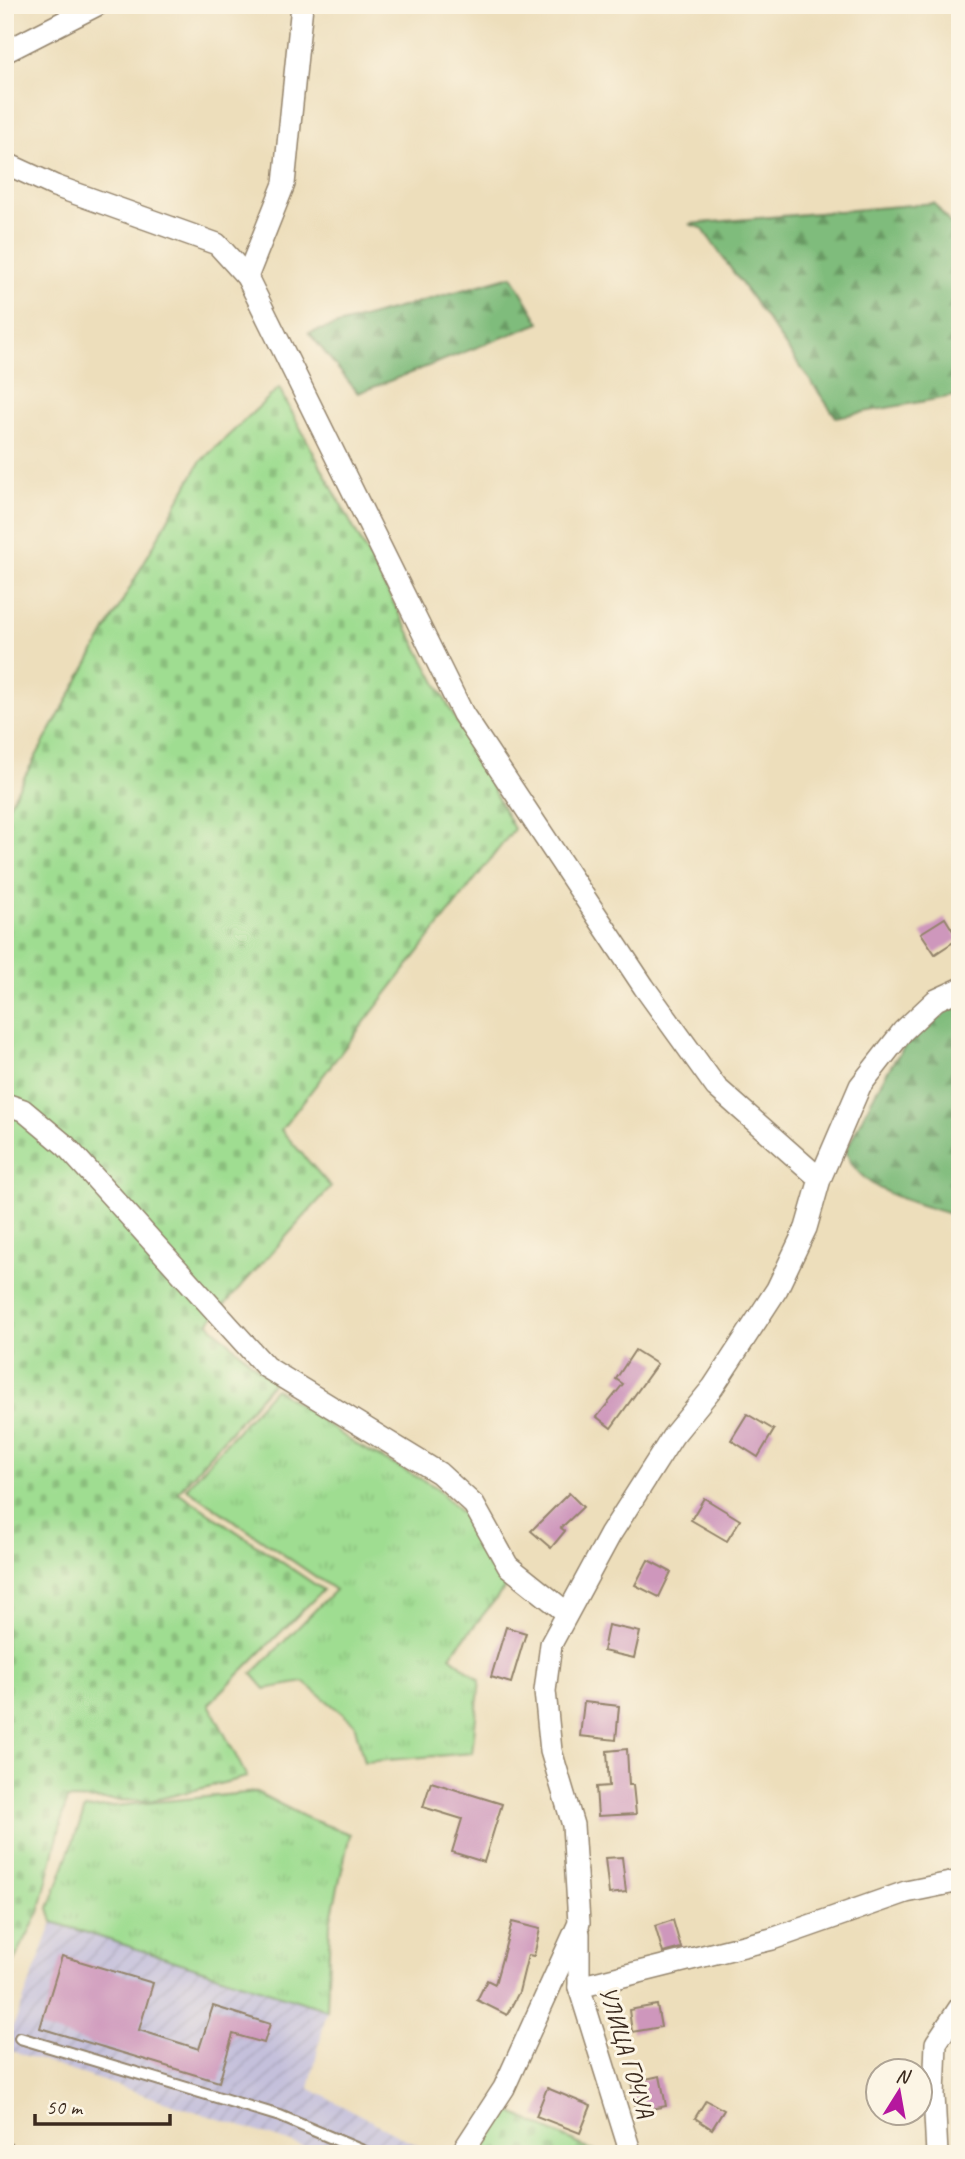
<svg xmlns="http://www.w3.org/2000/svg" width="965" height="2159" font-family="Caveat,sans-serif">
<defs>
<pattern id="industrial-furrows" width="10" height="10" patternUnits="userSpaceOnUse" patternTransform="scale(1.75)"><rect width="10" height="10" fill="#c4c0db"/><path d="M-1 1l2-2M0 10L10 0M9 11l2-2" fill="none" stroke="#a9a5bc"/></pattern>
<pattern id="grass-tufts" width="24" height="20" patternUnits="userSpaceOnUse" patternTransform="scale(1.75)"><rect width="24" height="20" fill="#9fdd91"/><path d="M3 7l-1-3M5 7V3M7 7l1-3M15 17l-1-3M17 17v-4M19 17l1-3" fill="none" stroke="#8abe7d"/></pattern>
<pattern id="forest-firs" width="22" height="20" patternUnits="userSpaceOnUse" patternTransform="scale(1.75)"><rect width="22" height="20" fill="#7fbc7b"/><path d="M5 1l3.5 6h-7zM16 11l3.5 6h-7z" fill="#699964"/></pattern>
<pattern id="cemetery-stones" width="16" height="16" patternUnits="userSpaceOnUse" patternTransform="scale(1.75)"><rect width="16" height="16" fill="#9fdd91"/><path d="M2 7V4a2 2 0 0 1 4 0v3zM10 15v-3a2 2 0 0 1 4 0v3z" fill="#8abe7d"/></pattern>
</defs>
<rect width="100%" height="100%" fill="#fcf5e5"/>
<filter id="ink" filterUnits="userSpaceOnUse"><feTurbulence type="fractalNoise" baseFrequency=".0143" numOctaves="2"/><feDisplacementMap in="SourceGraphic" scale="14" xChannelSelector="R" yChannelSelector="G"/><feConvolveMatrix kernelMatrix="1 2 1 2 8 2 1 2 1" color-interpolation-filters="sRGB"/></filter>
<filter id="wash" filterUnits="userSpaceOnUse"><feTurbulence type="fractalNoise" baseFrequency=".00686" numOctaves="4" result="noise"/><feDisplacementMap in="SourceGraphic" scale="28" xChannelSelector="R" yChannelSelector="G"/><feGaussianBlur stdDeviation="1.57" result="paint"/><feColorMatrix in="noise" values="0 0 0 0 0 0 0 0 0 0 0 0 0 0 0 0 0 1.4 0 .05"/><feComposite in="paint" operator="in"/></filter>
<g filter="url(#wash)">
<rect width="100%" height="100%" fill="#eddebb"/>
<!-- industrial -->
<path fill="url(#industrial-furrows)" d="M53,1922L327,2010L309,2088L434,2154H325L5,2049Z"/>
<!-- grass -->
<g fill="url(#grass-tufts)" stroke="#6d8458" stroke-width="2">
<path d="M275,1388L355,1444L436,1487L482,1535L511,1580L450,1656L480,1680L472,1753L364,1762L354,1723L304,1682L265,1689L252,1674L335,1590L186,1488Z"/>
<path d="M256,1792L307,1818L350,1834L330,1923L327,2010L53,1922L49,1908L85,1809Z"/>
</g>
<!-- forest -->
<g fill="url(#forest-firs)" stroke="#5d734c" stroke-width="2">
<path d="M934,203L960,236V395L836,417L702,228L689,224Z"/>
<path d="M512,276L540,323L358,393L309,333Z"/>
<path d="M960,1002V1217C920,1204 860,1194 846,1151C869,1104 906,1019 960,1002Z"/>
</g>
<!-- cemetery -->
<g fill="url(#cemetery-stones)" stroke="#6d8458" stroke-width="2">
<path d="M279,388L514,829L281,1130L331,1187L208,1323L273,1382L178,1492L323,1590L209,1704L247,1777L151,1801L67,1799L39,1913L5,1978V812L200,462Z"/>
<path d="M500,2107L600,2154H471Z"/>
</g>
<g id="blocks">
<!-- building -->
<g fill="#ce97bc">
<path d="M945,918L958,939L935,954L921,933Z"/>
<path d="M635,1350L657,1364L611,1428L597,1417L623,1384L616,1379Z"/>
<path d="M747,1414L774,1430L758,1457L731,1440Z"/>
<path d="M569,1493L583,1507L561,1528L565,1531L551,1548L531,1531Z"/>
<path d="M704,1498L740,1520L727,1541L691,1520Z"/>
<path d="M648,1560L671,1572L659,1597L635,1585Z"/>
<path d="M608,1625L640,1632L634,1658L603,1651Z"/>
<path d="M506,1627L526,1633L511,1683L491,1677Z"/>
<path d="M584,1702L619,1706L616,1740L580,1736Z"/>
<path d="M627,1749L629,1785H633L636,1814L598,1816L596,1787L609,1786L607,1751Z"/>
<path d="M431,1782L502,1804L484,1862L452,1852L462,1819L423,1807Z"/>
<path d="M622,1857L626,1892L609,1894L605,1858Z"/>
<path d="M673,1920L681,1948L663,1953L655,1926Z"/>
<path d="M512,1922L540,1929L534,1956L528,1955L519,1992L507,2015L477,2000L487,1980L495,1984Z"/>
<path d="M62,1956L153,1983L139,2030L199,2049L213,2006L270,2024L264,2043L233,2034L219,2082L40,2028Z"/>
<path d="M657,2005L661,2027L632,2032L629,2010Z"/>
<path d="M660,2076L666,2106L637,2112L631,2082Z"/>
<path d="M547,2088L591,2106L580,2133L536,2116Z"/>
<path d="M706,2100L724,2110L712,2129L695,2118Z"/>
</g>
</g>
</g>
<g filter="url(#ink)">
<use href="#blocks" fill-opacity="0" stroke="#94846c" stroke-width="2"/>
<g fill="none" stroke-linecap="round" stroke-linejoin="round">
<!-- service casing -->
<g stroke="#94846c" stroke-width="14">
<g id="service">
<path d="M20,2038L280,2116L370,2154"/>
<path d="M5,2146L15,2154"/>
</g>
</g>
<!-- minor casing -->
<g stroke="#94846c" stroke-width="24">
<g id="minor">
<path d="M5,52L97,5"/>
<path d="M5,163L55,186L217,244L247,277L463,714L644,987L716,1087L820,1179"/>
<path d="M247,277L284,184L302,5"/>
<path d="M5,1104L23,1110L66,1146L266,1367L439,1473L474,1505L508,1566L567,1613"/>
<path d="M579,1933V1987L631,2154"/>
<path d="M579,1987L772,1939L906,1892L960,1881"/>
<path d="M461,2154L504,2088L579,1923L573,1825L551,1751L545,1691L551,1644L610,1535L673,1436L713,1387L777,1289L806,1228L820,1179L860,1086L903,1031L936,1000L960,989"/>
<path d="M937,2154L934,2095L936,2043L960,2007"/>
</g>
</g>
<!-- service -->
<use href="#service" stroke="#fff" stroke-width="10"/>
<!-- minor -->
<use href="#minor" stroke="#fff" stroke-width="21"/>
</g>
</g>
<g text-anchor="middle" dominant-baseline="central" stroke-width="6" stroke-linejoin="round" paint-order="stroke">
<!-- street labels -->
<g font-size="24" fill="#3b2a1e" stroke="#fcf5e5">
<text transform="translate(627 2052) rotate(73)">УЛИЦА ГОЧУА</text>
</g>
</g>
<!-- margin -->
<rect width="965" height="2159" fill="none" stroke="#fcf5e5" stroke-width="28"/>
<!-- north arrow -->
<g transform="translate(899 2092) rotate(11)"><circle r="33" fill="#fcf5e5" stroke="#afa495" stroke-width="2"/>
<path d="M0-5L12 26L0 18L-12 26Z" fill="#b5179e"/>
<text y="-10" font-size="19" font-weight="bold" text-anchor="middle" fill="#3b2a1e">N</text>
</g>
<!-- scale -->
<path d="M35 2114v10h135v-10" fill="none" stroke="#3b2a1e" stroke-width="3.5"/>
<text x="46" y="2114" font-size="21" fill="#3b2a1e" stroke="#fcf5e5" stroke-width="5" paint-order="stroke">50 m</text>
</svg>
